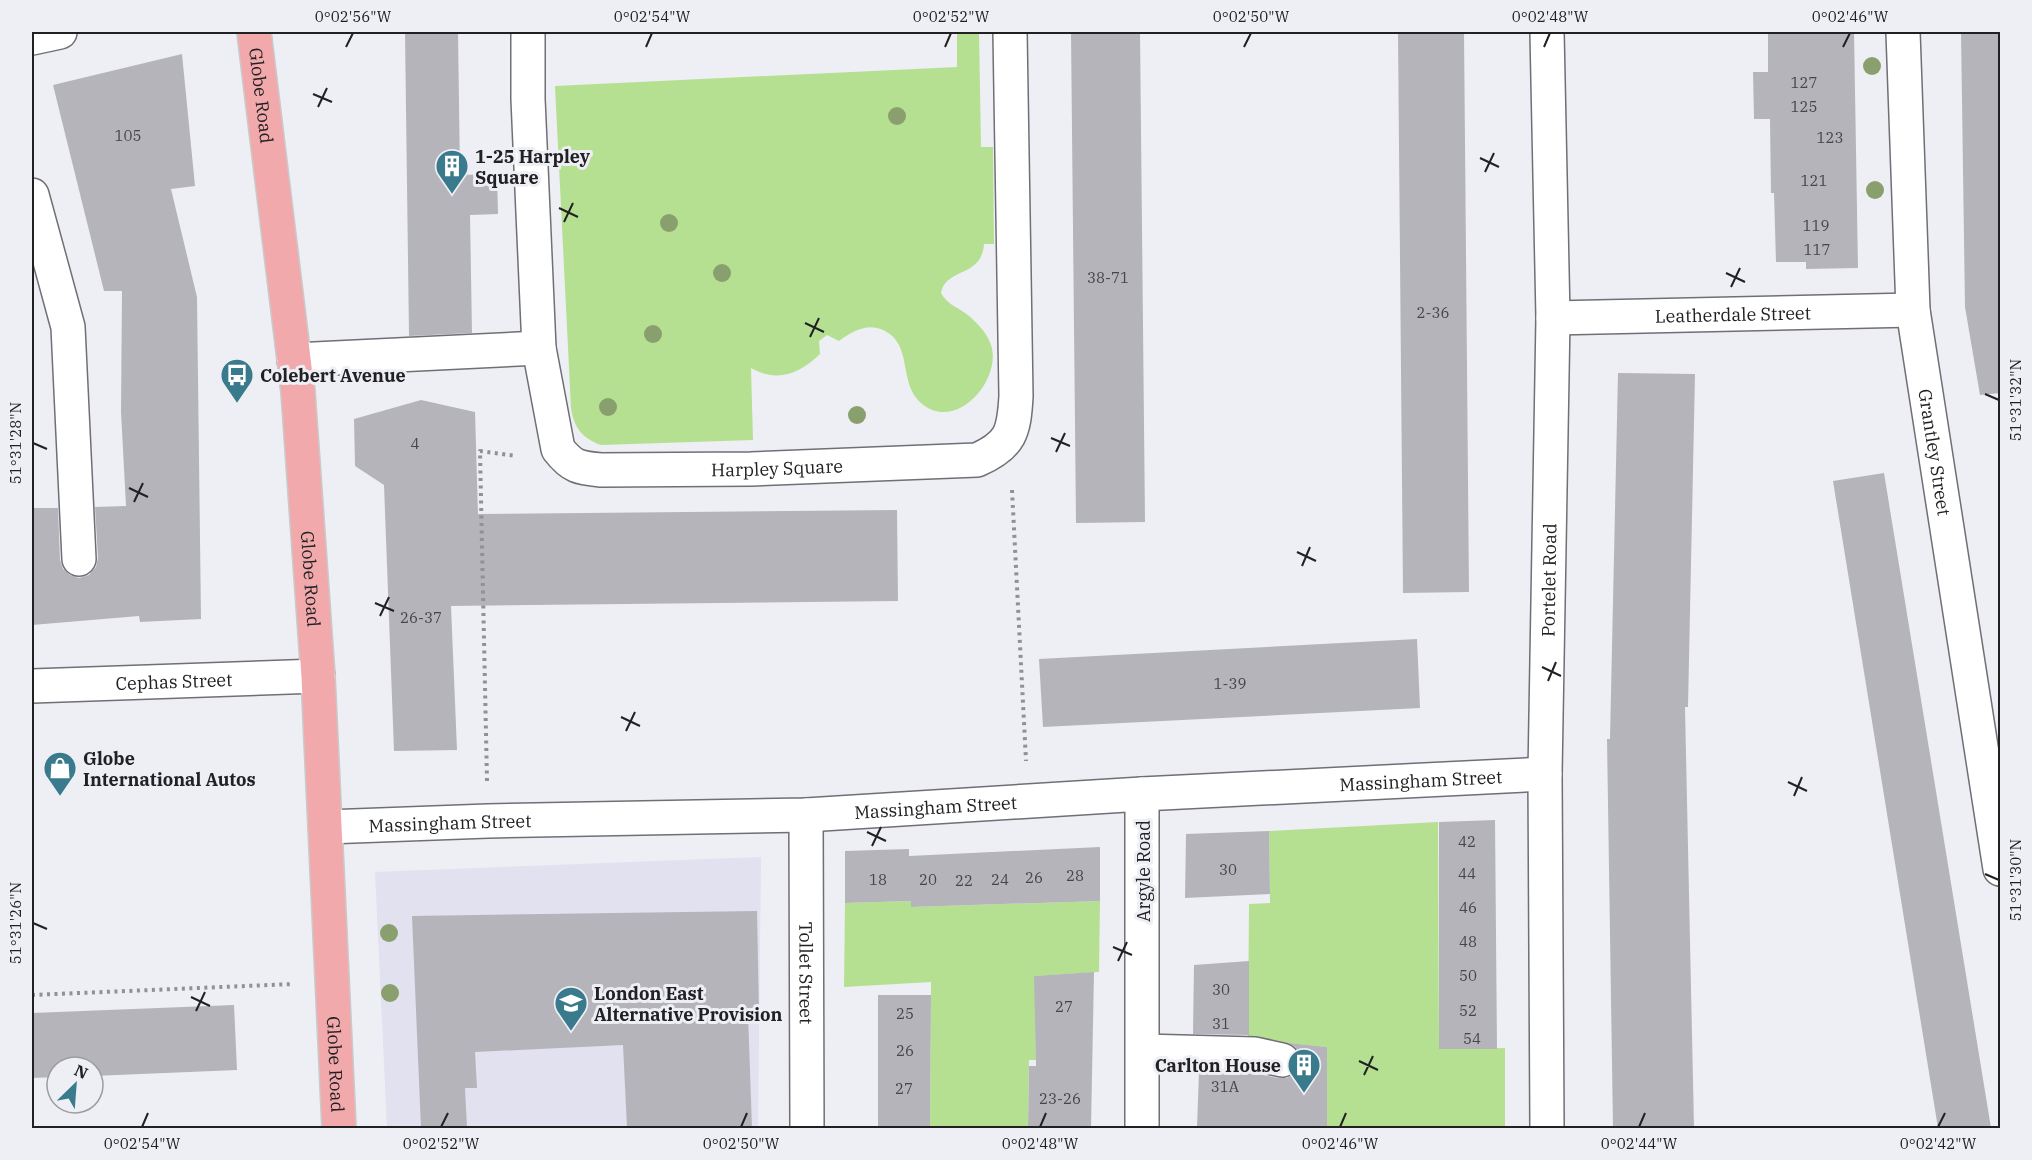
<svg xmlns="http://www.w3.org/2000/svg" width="2032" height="1160" font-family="'IBM Plex Serif',serif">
<rect width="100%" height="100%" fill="#eeeef5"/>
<!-- built -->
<path fill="#e1e1ef" d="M761,857L758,1128H387L375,872Z"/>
<!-- green -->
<g fill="#b5e091">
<path d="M957,32H979L981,147H993L994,244H984C982,278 946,267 941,293C947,305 960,308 969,316C977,323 988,334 991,345C1003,381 952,438 917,399C900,379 911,344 885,331C868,322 853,331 839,341L827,335L819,341L820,354C799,374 777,383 751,368L753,440L601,445C582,438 574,428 571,408L555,86L957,67Z"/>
<path d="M1438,822L1439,1049L1505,1048V1128H1327V1047L1248,1039L1249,904L1270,903L1269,831Z"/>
<path d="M911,901V907L1100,901L1099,972L1035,976L1036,1060H1029L1028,1128H930L931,982L844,987L845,903Z"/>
</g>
<!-- building -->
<g fill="#b5b4bb">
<path d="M405,32H458L460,175L497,174L498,214L470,215L472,333L409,336Z"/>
<path d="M1071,32H1140L1145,522L1076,523Z"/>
<path d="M1398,32H1464L1469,592L1403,593Z"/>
<path d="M1768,32H1854L1858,268L1806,269V262H1776L1774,193H1771L1770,119H1754L1753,72H1768Z"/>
<path d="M1961,32H2001V393L1980,395L1965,307Z"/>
<path d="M182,54L195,186L171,189L197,297L201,619L140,622L139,616L32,625V508H58L60,560L63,569L70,575L79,578L89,575L96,567L98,558L95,507L126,506L121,412L122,291H104L53,85Z"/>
<path d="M1618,373L1695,374L1688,707H1685L1694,1128H1613L1607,739H1610Z"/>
<path d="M421,400L475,412L478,514L897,510L898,601L451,606L457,750L394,751L384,485L355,466L354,419Z"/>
<path d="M1884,473L1991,1128H1938L1833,481Z"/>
<path d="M1417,639L1420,708L1043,727L1039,659Z"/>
<path d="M1495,820L1497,1049H1439V822Z"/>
<path d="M1269,831L1270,894L1185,898L1186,834Z"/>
<path d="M1100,847V901L911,907V901L845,903V851L909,849V856Z"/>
<path d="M757,911L759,1013L748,1014L752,1128H627L623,1045L475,1052L477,1088H465L467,1128H421L412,916Z"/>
<path d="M1249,961V1035L1193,1034L1194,965Z"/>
<path d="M1094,972L1091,1128H1028L1029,1066H1036L1034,976Z"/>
<path d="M878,995H931L930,1128H878Z"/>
<path d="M234,1005L237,1070L93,1076V1067H57V1077L32,1078V1013Z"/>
<path d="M1289,1043L1327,1047V1128H1197L1199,1071L1253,1073L1278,1078H1287L1295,1073L1300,1063V1054L1295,1047Z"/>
</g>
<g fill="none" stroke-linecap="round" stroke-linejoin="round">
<!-- minor casing -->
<g stroke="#6f6f75" stroke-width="36">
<g id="minor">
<path id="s1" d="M528,32V99L539,348L558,449C572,467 579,468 601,470L751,469L977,460C1011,445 1014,432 1016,396L1010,32"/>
<path id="s2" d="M1903,32L1913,310L2000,869"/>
<path d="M32,38L60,32"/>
<path d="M32,195L68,327L79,559"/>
<path id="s3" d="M1553,318L1913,310"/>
<path d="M294,360L539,348"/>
<path id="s4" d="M32,686L318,676"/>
<path id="s5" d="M806,815L807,1128"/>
<path id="s6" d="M326,827L488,821L806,815L1142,794L1545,774"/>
<path d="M1143,1051L1255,1054L1282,1060"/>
<path d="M1142,1128V794"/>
<path id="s7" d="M1547,1128L1545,774L1553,318L1547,32"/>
</g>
</g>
<!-- major casing -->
<g stroke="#cacaca" stroke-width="36">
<g id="major">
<path id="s8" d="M254,32L298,392L318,676L339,1128"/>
</g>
</g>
<!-- path -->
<g stroke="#909095" stroke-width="4" stroke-dasharray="3 4.5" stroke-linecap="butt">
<path d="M1012,490L1026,761"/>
<path d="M487,781L480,451L517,456"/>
<path d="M32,995L293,984"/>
</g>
<!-- minor -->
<use href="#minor" stroke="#fff" stroke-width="33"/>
<!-- major -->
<use href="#major" stroke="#f2a9ac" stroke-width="33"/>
</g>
<!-- trees -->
<g fill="#8a9f6e">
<circle cx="1872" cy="66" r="9"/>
<circle cx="897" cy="116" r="9"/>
<circle cx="1875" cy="190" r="9"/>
<circle cx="669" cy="223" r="9"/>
<circle cx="722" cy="273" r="9"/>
<circle cx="653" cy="334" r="9"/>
<circle cx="608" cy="407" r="9"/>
<circle cx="857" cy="415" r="9"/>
<circle cx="389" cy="933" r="9"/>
<circle cx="390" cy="993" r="9"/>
</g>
<!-- ticks -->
<path fill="none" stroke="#212123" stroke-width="2" d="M346,47L353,33M646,47L652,33M945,47L951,33M1244,47L1251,33M1544,47L1550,33M1843,47L1850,33M313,94L332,102M318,107L327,88M1480,158L1499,167M1485,172L1494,153M559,208L578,217M564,222L573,203M1726,273L1745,282M1731,287L1740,268M805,323L824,332M810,337L819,318M1985,394L1999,400M1051,438L1070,446M33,443L47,449M1056,452L1065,433M129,488L148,497M134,502L143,483M1297,552L1316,561M1302,566L1310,547M375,603L394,611M380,616L389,597M1542,667L1561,676M1548,681L1556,662M621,717L640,726M626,731L635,712M1788,782L1807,791M1794,796L1802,777M867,832L886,841M872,846L881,827M1985,874L1999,880M33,923L47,929M1113,947L1132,955M1118,961L1127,942M191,997L210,1006M196,1011L205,992M1359,1061L1378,1070M1364,1075L1373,1056M142,1127L148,1113M441,1127L448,1113M741,1127L747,1113M1040,1127L1046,1113M1340,1127L1346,1113M1639,1127L1645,1113M1938,1127L1945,1113"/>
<!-- icons -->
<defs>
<g id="building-pin" transform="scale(1.725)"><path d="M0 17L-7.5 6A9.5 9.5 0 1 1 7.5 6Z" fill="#397b8c" stroke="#eeeef5"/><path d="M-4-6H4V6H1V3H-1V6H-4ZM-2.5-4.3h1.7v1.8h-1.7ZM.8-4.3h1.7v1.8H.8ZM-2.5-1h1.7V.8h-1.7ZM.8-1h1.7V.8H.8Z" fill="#fff"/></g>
<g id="bus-pin" transform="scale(1.725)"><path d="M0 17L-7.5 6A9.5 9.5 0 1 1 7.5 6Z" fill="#397b8c" stroke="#eeeef5"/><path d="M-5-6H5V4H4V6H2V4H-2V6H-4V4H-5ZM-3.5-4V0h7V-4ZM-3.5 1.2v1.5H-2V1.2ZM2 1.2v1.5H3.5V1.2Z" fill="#fff"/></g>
<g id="shop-pin" transform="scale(1.725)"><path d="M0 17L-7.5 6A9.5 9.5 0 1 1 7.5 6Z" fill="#397b8c" stroke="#eeeef5"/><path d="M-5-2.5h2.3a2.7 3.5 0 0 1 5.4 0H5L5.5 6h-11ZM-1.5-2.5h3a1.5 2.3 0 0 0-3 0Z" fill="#fff"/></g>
<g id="school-pin" transform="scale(1.725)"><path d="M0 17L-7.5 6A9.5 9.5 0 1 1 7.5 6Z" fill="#397b8c" stroke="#eeeef5"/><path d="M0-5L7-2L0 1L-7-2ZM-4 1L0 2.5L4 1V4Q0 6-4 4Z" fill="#fff"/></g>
</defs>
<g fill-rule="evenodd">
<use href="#building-pin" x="452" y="166"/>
<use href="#bus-pin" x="237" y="375"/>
<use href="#shop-pin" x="60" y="768"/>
<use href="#school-pin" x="571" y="1003"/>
<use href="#building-pin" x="1304" y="1065"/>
</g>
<g text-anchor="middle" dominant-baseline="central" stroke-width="6" stroke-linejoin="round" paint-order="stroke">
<!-- number labels -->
<g font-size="15" fill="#464649">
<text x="1804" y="82">127</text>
<text x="1804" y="106">125</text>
<text x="128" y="135">105</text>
<text x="1830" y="137">123</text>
<text x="1814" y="180">121</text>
<text x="1816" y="225">119</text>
<text x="1817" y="249">117</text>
<text x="1108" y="277">38-71</text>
<text x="1433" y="312">2-36</text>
<text x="415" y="443">4</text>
<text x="421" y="617">26-37</text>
<text x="1230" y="683">1-39</text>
<text x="1467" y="841">42</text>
<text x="1228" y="869">30</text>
<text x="1467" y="873">44</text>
<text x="1075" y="875">28</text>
<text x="1034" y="877">26</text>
<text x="878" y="879">18</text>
<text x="928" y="879">20</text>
<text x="1000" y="879">24</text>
<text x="964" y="880">22</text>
<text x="1468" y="907">46</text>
<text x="1468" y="941">48</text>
<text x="1468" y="975">50</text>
<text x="1221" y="989">30</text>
<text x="1064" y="1006">27</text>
<text x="1468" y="1010">52</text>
<text x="905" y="1013">25</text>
<text x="1221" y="1023">31</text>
<text x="1472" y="1038">54</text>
<text x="905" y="1050">26</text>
<text x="1225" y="1086">31A</text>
<text x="904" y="1088">27</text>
<text x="1060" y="1098">23-26</text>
</g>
<!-- street labels -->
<g font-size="18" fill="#212123" stroke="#eeeef5">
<text stroke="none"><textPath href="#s8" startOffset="64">Globe Road</textPath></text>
<text stroke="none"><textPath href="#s3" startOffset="180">Leatherdale Street</textPath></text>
<text stroke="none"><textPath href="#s2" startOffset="422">Grantley Street</textPath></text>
<text stroke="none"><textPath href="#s1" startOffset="645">Harpley Square</textPath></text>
<text stroke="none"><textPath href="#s8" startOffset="550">Globe Road</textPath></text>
<text stroke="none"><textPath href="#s7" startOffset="548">Portelet Road</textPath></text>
<text stroke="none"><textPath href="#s4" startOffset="142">Cephas Street</textPath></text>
<text stroke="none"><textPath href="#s6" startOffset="1096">Massingham Street</textPath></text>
<text stroke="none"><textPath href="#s6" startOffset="610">Massingham Street</textPath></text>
<text stroke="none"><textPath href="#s6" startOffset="124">Massingham Street</textPath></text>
<text transform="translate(1143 871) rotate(-90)">Argyle Road</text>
<text stroke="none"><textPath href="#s5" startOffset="158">Tollet Street</textPath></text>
<text stroke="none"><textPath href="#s8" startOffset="1036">Globe Road</textPath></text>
</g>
<!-- poi labels -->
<g font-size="18" font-weight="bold" fill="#212123" stroke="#eeeef5" text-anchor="start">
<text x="475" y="156">1-25 Harpley<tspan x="475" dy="21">Square</tspan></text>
<text x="260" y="375">Colebert Avenue</text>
<text x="83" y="758">Globe<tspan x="83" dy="21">International Autos</tspan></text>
<text x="594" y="993">London East<tspan x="594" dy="21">Alternative Provision</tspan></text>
<text x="1281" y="1065" text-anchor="end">Carlton House</text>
</g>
</g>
<!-- border -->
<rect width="2032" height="1160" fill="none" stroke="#eeeef5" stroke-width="66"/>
<!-- north arrow -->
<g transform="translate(75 1085) rotate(25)"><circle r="28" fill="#eeeef5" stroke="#9c9ca1" stroke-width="1.5"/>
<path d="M0-4.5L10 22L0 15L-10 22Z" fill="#397b8c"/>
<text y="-9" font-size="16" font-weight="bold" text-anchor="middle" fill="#212123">N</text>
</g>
<rect x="33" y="33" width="1966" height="1094" fill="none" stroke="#212123" stroke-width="2"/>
<g font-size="15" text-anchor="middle" fill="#212123">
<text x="353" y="22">0°02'56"W</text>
<text x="652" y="22">0°02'54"W</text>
<text x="951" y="22">0°02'52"W</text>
<text x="1251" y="22">0°02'50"W</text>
<text x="1550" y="22">0°02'48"W</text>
<text x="1850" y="22">0°02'46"W</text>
<text transform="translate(2016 400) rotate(-90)" y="5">51°31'32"N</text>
<text transform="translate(16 443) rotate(-90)" y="5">51°31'28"N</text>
<text transform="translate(2016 880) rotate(-90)" y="5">51°31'30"N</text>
<text transform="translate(16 923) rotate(-90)" y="5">51°31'26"N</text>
<text x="142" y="1149">0°02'54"W</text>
<text x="441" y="1149">0°02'52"W</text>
<text x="741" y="1149">0°02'50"W</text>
<text x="1040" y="1149">0°02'48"W</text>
<text x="1340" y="1149">0°02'46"W</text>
<text x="1639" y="1149">0°02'44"W</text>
<text x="1938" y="1149">0°02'42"W</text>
</g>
</svg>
